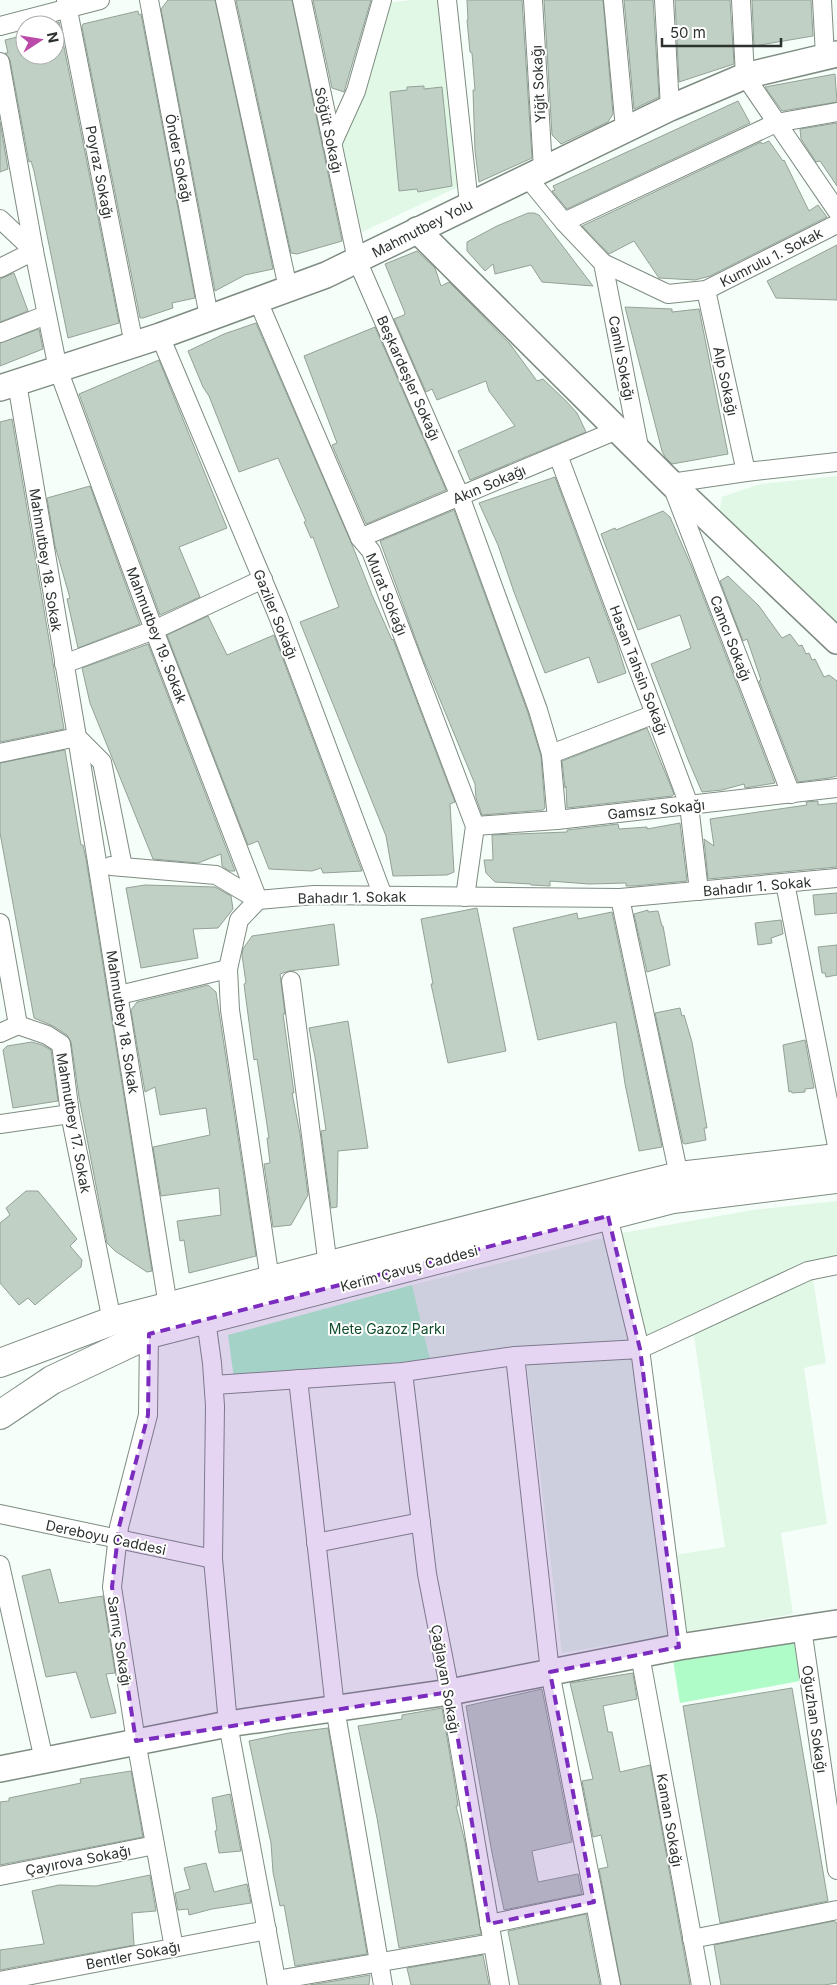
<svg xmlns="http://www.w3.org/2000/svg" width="837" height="1985" font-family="Inter,sans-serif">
<rect width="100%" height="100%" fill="#f5fef8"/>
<!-- built -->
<g fill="#e1f8e7" fill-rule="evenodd">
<path d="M412,0H443L464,184L362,232L341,140L386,3Z"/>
<path d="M837,476V626L719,514L722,497L760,484Z"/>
<path d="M837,1201V1274L813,1279L826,1363L804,1368L827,1524L781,1533L793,1614L562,1653L527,1368L520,1346L430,1359L412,1285L622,1233L753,1210ZM694,1336L725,1547L675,1555L646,1349Z"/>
</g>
<!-- green -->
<g fill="#b0fcc8">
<path d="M412,1285L430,1359L234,1379L228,1335Z"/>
<path d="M794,1639L800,1681L680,1703L673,1660Z"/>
</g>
<!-- building -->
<g fill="#c1d0c5" stroke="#93a197">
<path d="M168,0H215L273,269L245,275L215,291L161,9Z"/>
<path d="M236,0H292L342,241L297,254L291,253Z"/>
<path d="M313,0H371L344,92L332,88Z"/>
<path d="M467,0H522L532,158L479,182L475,151L473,90H475L472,53L470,52L467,20H468Z"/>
<path d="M544,0H603L613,114L608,122L561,144L552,135Z"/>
<path d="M624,0H653L659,97L634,109Z"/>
<path d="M675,0H730L734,64L679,82Z"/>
<path d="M752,0H811L813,36L754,46Z"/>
<path d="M138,11L139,15L141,14L195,298L172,303L173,308L143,318H140L82,27L83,24Z"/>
<path d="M59,22L119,323L68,338L34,171L31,161L29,162L10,60L5,53H8L5,40L25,35V55H55V23Z"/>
<path d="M835,74L837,102L782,111L765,87Z"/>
<path d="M424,86V89L442,87L452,186L418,192L417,189L399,191L390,92L407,90V87Z"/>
<path d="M738,101L750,123L567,209L552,191L555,190L553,186Z"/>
<path d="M0,122L8,169L0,172Z"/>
<path d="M837,123V186L820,161L816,162L801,139L800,129Z"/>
<path d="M769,141L783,161L784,160L809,211L818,205L827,217L710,276L695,280L659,278L634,241L609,254L582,226L761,142L762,144Z"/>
<path d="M528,213H534L539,215L593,286L542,282L531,265L495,274L493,264L485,271L467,251V242L497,226Z"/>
<path d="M837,245V300L776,298L767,281Z"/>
<path d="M417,251L435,268L441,286L449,282L472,305L510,344L537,381L543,379L566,401L577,413L586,432L470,480L458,451L515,426L489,391L486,381L437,400L432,389L426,392L394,319L404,315L405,313L385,264Z"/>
<path d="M14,273L28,311L0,322V279Z"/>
<path d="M625,307L672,309V312L699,309L728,454L672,464L665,457L662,451Z"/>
<path d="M256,323L353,547L372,595L392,640L393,639L455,802L450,804L454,872L447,875L393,876L386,836L300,622L339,607L313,537L311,538L304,522L306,521L278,458L239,472L209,396L203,387L188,351L224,334Z"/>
<path d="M375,327L446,490L366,524L332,445L337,443L304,356Z"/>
<path d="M39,329L43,349L0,366V343Z"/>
<path d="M159,360L227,528L179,547L200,597L160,615L79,394Z"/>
<path d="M12,419L64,729L0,742V422Z"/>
<path d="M555,477L617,644L626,673L598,683L589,657L545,673L514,592L498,545L479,503Z"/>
<path d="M90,486L140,624L78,648L67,599L70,598L55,546L47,498Z"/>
<path d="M454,510L528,713L541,756L545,808L543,810L482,815L476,798L475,784L421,654L380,541Z"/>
<path d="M663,511L670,517L693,570L775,783L745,788L744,784L722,790L702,792L689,762L651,664L691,648L680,615L638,630L601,534L615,528L616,530Z"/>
<path d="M728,576L759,606L782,638L790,634L799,646L802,645L806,654L809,653L812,660L815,659L824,677L829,675L837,681V776L829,778L798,782L759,681L761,680L747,639L743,641L720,581Z"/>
<path d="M208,616L227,655L274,635L362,871L323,873L321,868L312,871L269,869L258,841L248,845L167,635Z"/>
<path d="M148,644L235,871H229L222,866L221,854L198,863L153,859L90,703L82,668Z"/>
<path d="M647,728L674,794L672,796L567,808L566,786L565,788L562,761Z"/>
<path d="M65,750L81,845H83L86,859L152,1271L147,1272L115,1251L107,1243L79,1097L71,1042L67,1035L53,1026L34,1018L0,833V763Z"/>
<path d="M818,801V805L837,803V867L708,879L704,839L714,846L710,819L807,805L806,802Z"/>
<path d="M680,823L687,881L633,886H626V883L589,884L550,881V886L531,885V884L495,882L486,873L484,860H493L492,835L567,832V830L618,824L619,829L647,827V829Z"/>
<path d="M145,885L215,887L231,896L233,909L218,928L193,929L198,958L141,968L126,888Z"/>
<path d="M837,893V913L815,915L813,895Z"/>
<path d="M477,908L506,1051L448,1063L431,984H433L421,919Z"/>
<path d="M648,910V912L658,911L662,926H663L670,965L647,972L634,914Z"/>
<path d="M612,912L662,1147L639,1151L625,1084L616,1022L538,1040L513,928L577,913L578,919Z"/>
<path d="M781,920L783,934L771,938L772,943L758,945L755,923Z"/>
<path d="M334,924L339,965L289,971L280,974L285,1014H283L294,1093H292L300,1134L308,1195L291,1225L273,1227L264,1164L270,1163L267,1138H269L257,1059L254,1060L244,984L246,983L242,955L243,949L252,936Z"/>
<path d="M837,945V975L826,977L825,973H822L818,947Z"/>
<path d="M208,985L216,992L256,1256L189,1273L184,1240L180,1241L177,1221L221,1215L219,1188L161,1196L153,1147L210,1135L206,1108L160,1115L155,1087L145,1092L131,1010L137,1002Z"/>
<path d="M680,1008L682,1016L684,1015L692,1042L707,1128H704L706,1140L685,1144L683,1143L655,1013Z"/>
<path d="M348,1021L368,1148L338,1151L337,1207L331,1208L321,1131L326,1130L315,1057L309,1028Z"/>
<path d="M805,1040L814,1088L805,1089V1092L792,1093L791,1091L789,1092L783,1045Z"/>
<path d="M32,1042L42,1045L51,1050L58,1101L13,1108L3,1050L7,1046Z"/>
<path d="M26,1191H38L53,1209L77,1239L70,1246L82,1260L81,1267L35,1305L28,1298L19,1305L0,1283V1223L10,1215L6,1208Z"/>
<path d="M50,1569L59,1603L103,1596L115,1673L106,1674L116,1713L91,1718L76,1672L46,1677L22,1576Z"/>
<path d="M633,1673L637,1699L603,1706L608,1732H612L620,1772L650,1765L690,1985H621L599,1869L608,1867L601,1835L593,1837L582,1781L593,1779L570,1683Z"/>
<path d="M792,1688L828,1901L720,1923L683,1706Z"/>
<path d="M542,1689L572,1842L532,1851L538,1882L578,1874L582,1894L504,1910L492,1853L466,1706Z"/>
<path d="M442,1708L455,1785L458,1806H456L465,1842L481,1934L399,1948L377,1818L358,1726L402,1719V1715Z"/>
<path d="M328,1728L367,1954L295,1966L284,1905L280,1906L273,1872L271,1843L249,1741L289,1733Z"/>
<path d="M131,1771L143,1837L0,1865V1802L9,1801V1798L81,1783L80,1779Z"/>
<path d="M230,1794L241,1851L219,1853L215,1831L217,1830L212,1798Z"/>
<path d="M206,1863L214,1892L247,1884L251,1903L212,1909L189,1915L188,1909L178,1910L175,1893L190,1889L184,1868Z"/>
<path d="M150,1875L156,1911L132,1913L134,1945L0,1970V1950L44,1944L32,1891L59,1885L96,1886Z"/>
<path d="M586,1914L600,1985H519L508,1931Z"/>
<path d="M834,1921L837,1923V1983L824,1985H721L714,1945Z"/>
<path d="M483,1955L489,1985H411L407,1968Z"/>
<path d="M370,1975L369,1985H310Z"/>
</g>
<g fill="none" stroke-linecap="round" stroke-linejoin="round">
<!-- street casing -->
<g stroke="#7f8c82" stroke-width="20">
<g id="street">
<path d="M66,0L134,345"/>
<path d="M149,0L209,317"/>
<path d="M225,0L288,288"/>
<path d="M302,0L357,260L460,496L538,710L551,754L557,820"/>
<path d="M447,0L469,204"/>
<path d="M533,0L543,169"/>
<path d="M613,0L625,129"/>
<path d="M664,0L670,108"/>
<path d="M741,0L745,76L837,211"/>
<path d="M822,0L825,56"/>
<path d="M0,26L100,0"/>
<path d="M0,62L34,251L58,369L154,630L258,900"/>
<path d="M332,144L356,91L382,0"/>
<path d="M527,177L564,222L603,263L668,294L706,290L837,224"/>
<path d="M0,219L34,251"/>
<path d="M564,222L776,123L837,112"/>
<path d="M603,263L640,452"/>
<path d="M0,268L34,251"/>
<path d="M706,290L746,472"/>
<path d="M258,301L360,538L371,551L475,826L465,897"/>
<path d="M0,333L46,315"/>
<path d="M160,336L278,616L383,896"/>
<path d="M17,383L77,737L168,1306"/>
<path d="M558,455L689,805L699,891"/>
<path d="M360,538L617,430"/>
<path d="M64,664L154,630L263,579"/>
<path d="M0,753L77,737L102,762L123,867"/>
<path d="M551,754L655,714"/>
<path d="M791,794L671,483L746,472L837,462"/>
<path d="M475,826L557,820L837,788"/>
<path d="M111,866L216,875L258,900"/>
<path d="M785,883L837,1146"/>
<path d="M620,898L679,1176"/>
<path d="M0,923L18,1025"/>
<path d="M291,981L328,1266"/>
<path d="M119,995L228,969"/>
<path d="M18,1025L47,1035L61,1044L70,1114L112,1321"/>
<path d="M0,1033L18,1025"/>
<path d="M0,1124L70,1114"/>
<path d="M608,1216L640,1349L808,1271L837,1265"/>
<path d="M270,1280L230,1010L228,969L239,920L258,900L314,895L620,898L837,878"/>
<path d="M206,1320L212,1363L215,1406L213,1559L228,1724L277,1985"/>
<path d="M149,1334L148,1415L119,1527L112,1587L136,1741L174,1948"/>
<path d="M515,1356L550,1672L611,1985"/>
<path d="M403,1372L427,1574L450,1692L500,1985"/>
<path d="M298,1379L335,1708L383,1985"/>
<path d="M214,1385L403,1372L515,1356L640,1349L679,1647"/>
<path d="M0,1514L213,1559"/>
<path d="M316,1543L421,1522"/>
<path d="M0,1565L44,1760"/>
<path d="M802,1628L837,1870"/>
<path d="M640,1655L701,1985"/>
<path d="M0,1876L155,1845"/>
<path d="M489,1924L594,1902"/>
<path d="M692,1939L837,1910"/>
<path d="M276,1980L492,1943"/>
<path d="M0,1981L267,1930"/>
</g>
</g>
<!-- secondary casing -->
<g stroke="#7f8c82" stroke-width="28">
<g id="secondary">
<path d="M417,230L671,483L837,641"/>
<path d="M0,388L160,336L326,275L670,108L745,76L837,54"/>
<path d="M0,1769L228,1724L450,1692L679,1647L837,1623"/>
</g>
</g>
<!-- primary casing -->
<g stroke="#7f8c82" stroke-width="30">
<g id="primary">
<path d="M0,1363L112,1321L634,1187L679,1176L837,1158"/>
<path d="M0,1415L52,1380L149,1334L673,1199L837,1179"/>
</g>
</g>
<!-- street -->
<use href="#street" stroke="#fff" stroke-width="18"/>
<!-- secondary -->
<use href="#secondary" stroke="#fff" stroke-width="25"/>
<!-- primary -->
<use href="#primary" stroke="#fff" stroke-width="28"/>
</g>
<!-- marked area -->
<path fill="#7b2cbf" fill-opacity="0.2" stroke="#7b2cbf" stroke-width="4" stroke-dasharray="10 6" stroke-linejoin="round" d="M608,1216L640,1349L679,1647L550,1672L594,1902L489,1924L450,1692L136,1741L112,1587L119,1527L148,1415L149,1334Z"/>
<g text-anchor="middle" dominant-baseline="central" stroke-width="4" stroke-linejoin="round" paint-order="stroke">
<!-- street labels -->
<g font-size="14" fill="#2d322e" stroke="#fff">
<text transform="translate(538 84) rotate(-93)">Yiğit Sokağı</text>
<text transform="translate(329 130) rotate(78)">Söğüt Sokağı</text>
<text transform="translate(179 158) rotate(79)">Önder Sokağı</text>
<text transform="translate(100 172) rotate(79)">Poyraz Sokağı</text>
<text transform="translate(422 228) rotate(-27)">Mahmutbey Yolu</text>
<text transform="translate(771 257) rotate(-27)">Kumrulu 1. Sokak</text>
<text transform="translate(622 358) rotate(79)">Camlı Sokağı</text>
<text transform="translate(409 378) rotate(66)">Beşkardeşler Sokağı</text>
<text transform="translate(726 381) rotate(78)">Alp Sokağı</text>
<text transform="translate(489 484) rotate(-23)">Akın Sokağı</text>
<text transform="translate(46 560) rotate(81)">Mahmutbey 18. Sokak</text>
<text transform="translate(387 594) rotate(68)">Murat Sokağı</text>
<text transform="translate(276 614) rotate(68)">Gaziler Sokağı</text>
<text transform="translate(157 635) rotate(69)">Mahmutbey 19. Sokak</text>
<text transform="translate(731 638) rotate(69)">Camcı Sokağı</text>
<text transform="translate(639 670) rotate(69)">Hasan Tahsin Sokağı</text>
<text transform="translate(656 809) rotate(-6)">Gamsız Sokağı</text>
<text transform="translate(757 886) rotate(-5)">Bahadır 1. Sokak</text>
<text transform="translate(352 897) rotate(-1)">Bahadır 1. Sokak</text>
<text transform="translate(123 1022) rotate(81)">Mahmutbey 18. Sokak</text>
<text transform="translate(74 1123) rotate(80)">Mahmutbey 17. Sokak</text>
<text transform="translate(409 1268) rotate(-15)">Kerim Çavuş Caddesi</text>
<text transform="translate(106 1537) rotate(12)">Dereboyu Caddesi</text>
<text transform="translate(120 1641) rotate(81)">Sarnıç Sokağı</text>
<text transform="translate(446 1679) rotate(80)">Çağlayan Sokağı</text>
<text transform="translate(815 1719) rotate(82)">Oğuzhan Sokağı</text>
<text transform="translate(670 1820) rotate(80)">Kaman Sokağı</text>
<text transform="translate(78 1860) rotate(-11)">Çayırova Sokağı</text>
<text transform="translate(133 1955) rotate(-11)">Bentler Sokağı</text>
</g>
<!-- park labels -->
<g font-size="14" fill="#114c2b" stroke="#fff">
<text x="387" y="1328">Mete Gazoz Parkı</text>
</g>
</g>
<!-- north arrow -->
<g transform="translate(40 40) rotate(78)"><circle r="24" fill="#ffffff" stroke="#abadab"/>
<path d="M0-4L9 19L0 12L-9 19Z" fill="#ba4ba9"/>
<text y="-8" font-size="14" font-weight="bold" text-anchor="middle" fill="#2d322e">N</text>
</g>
<!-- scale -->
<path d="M662 38v8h119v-8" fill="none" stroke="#2d322e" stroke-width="2.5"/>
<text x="670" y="38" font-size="15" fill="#2d322e" stroke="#ffffff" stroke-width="4" paint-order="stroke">50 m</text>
</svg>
